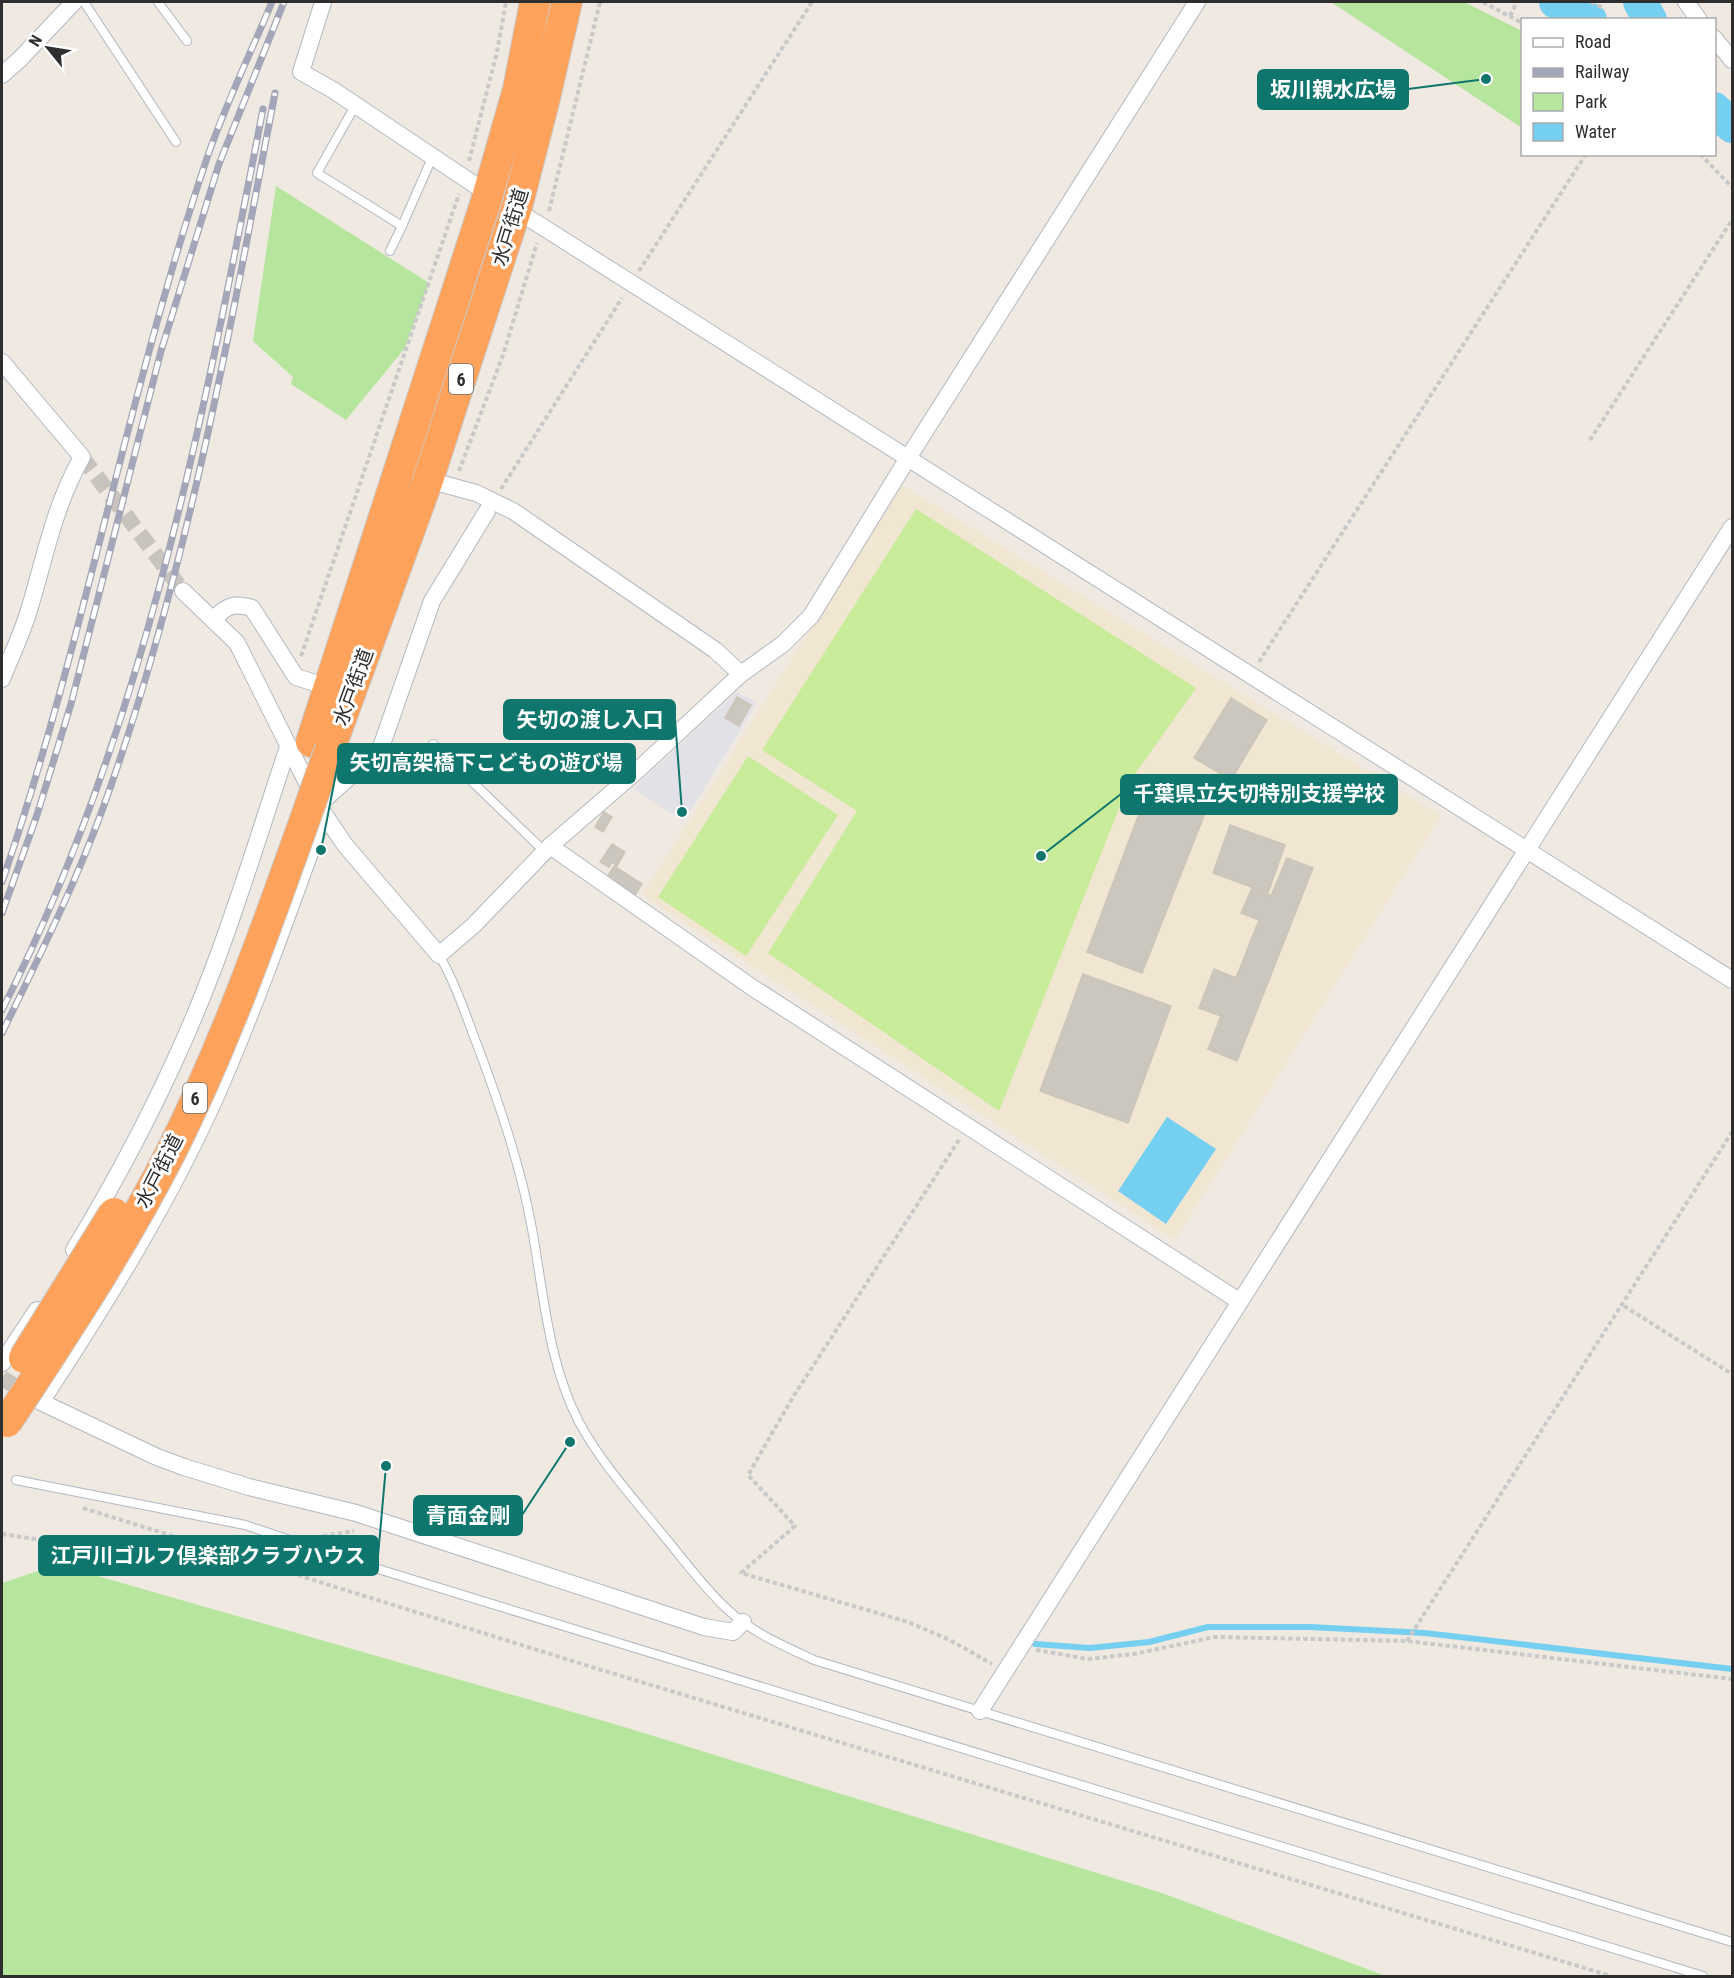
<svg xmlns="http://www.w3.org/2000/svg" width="1734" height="1978" font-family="'Roboto Condensed','Noto Sans JP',sans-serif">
<rect width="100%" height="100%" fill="#efe9e1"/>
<!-- industrial -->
<path fill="#e3e1e8" d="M737,692L757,703L684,821L633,789Z"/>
<!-- education -->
<path fill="#f0e6d1" d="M902,485L1441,816L1175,1240L642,895Z"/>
<!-- green -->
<g fill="#b6e59e">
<path d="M1331,2H1464L1522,31V128Z"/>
<path d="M276,186L429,283L405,348L346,420L291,384L293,377L253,341Z"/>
<path d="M38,1571H80L621,1726L1162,1893L1386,1976H2V1583Z"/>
</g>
<!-- pitch -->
<g fill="#c9ec9a">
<path d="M916,509L1196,688L1130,781L999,1111L768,953L857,811L762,750Z"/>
<path d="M748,756L838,815L746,956L658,897Z"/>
</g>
<!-- water -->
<path fill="#75cff0" d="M1167,1117L1216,1149L1166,1224L1118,1191Z"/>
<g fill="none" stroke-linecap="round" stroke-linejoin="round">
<!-- stream -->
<path stroke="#75cff0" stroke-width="6" d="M1035,1644L1090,1648L1149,1642L1208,1627H1310L1425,1633L1732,1669"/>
<!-- river -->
<g stroke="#75cff0" stroke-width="34">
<path d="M1556,2L1590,20"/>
<path d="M1640,2L1650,20"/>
<path d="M1714,109L1732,126"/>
</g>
</g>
<!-- building -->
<g fill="#cbc7bf" stroke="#cbc5ba" stroke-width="1.5">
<path d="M737,697L751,705L739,726L725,718Z"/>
<path d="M1231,698L1267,720L1231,780L1194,758Z"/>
<path d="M1151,782L1209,803L1142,973L1087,952Z"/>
<path d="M604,812L612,817L603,832L595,827Z"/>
<path d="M1230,825L1285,845L1268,893L1213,873Z"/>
<path d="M612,844L625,852L617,866L612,862L609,867L600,862Z"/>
<path d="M1287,858L1313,868L1237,1061L1208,1049L1221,1016L1199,1008L1214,969L1236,978L1259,920L1241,913L1252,888L1271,896Z"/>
<path d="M614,866L642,884L635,895L607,877Z"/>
<path d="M1083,974L1171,1006L1128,1123L1040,1091Z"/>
</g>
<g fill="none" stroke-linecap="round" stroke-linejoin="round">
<!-- street-tunnel -->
<g stroke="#c8c4bd" stroke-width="16" stroke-dasharray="16 8" stroke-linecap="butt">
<path d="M82,457L183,591"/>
<path d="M2,1378L31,1396"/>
</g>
<!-- lane casing -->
<g stroke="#b4b7c1" stroke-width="10">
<g id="lane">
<path d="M84,2L176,142"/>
<path d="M158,2L187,41"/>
<path d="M355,106L317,173L402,226L432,158"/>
<path d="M390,251L402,226"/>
<path d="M433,744L544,851"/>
<path d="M439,955C456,984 466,1016 478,1047C500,1106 521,1167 532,1229C544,1295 548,1362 579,1422C601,1463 634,1499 663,1535C684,1560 704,1588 728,1610C753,1633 784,1646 814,1660L1732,1942"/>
<path d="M16,1480L245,1525L378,1569L1703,1976"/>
</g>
</g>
<!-- street casing -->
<g stroke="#b4b7c1" stroke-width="18">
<g id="street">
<path d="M323,2L301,72L333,90L478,187"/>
<path d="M1686,2L1699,20"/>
<path d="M1714,38L1732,60"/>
<path d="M2,75L19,60L74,2"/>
<path d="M527,217L1732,980"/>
<path d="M2,362L82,457C54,506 45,558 29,610C22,634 11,656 2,679"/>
<path d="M428,480L476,493L513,511L715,650L741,674"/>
<path d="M183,591L237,643L318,805L345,845L439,955L474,925L550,846L638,770L741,674L783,644L811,616L908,458L1197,2"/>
<path d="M214,619C227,605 234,603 252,608L296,677L328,687"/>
<path d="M318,805L380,750L432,601L487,511"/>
<path d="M324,814C290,908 257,1002 217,1094C169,1202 106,1303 41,1402L157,1457L184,1467L249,1487L356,1513L704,1627L733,1632L743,1622"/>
<path d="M550,846L753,988L1239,1301"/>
<path d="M74,1250C129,1159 178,1063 215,964C242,892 264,819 288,747"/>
<path d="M2,1363L37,1310"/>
<path d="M980,1711L1732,527"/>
</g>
</g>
<!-- highway casing -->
<g stroke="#c9c9c9" stroke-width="32">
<g id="highway">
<path d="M311,742L486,201L518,89L535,2"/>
<path d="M330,749L428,480L517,207L544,102L567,2"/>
</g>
</g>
<!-- path -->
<g stroke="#c9c9c9" stroke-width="4" stroke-dasharray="4.5 3" stroke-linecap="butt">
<path d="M1483,2L1522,23"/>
<path d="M1591,2L1605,9"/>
<path d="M1510,16L1517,2"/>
<path d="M1700,154L1732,187"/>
<path d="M469,161L497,52L506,2"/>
<path d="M549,211L600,2"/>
<path d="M639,271L812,2"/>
<path d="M1590,440L1732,220"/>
<path d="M459,471L503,355L537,243"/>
<path d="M501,489L622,298"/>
<path d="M301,656L459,194"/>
<path d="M1259,662L1586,154"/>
<path d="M959,1140L793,1397L748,1475L795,1526L741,1573L908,1622L950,1640L992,1664"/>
<path d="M1624,1306L1732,1374"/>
<path d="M83,1508L595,1668L1611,1976"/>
<path d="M2,1534L147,1556L218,1551"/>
<path d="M323,1536L354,1531"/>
<path d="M225,1550L262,1545"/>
<path d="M1407,1641L1732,1132"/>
<path d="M1036,1650L1088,1659L1134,1654L1215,1637L1407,1641L1732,1679"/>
</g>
<!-- lane -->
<use href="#lane" stroke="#fff" stroke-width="8"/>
<!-- street -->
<use href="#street" stroke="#fff" stroke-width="16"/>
<!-- highway -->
<use href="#highway" stroke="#ffa35c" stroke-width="30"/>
<!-- rail casing -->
<g stroke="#a3a6b8" stroke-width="7">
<g id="rail">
<path d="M2,882C83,647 126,400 205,164C223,109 250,55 272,2"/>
<path d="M2,913L37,815L71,704L161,351L219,164L284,2"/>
<path d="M2,1010C146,727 203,418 263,109"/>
<path d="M2,1033C38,959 75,885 103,808C187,576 229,334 275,93"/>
</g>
</g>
<!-- rail -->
<use href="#rail" stroke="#fff" stroke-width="4.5" stroke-dasharray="14" stroke-linecap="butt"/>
<!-- highway-bridge casing -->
<g stroke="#c9c9c9" stroke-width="32" stroke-linecap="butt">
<g id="highway-bridge">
<path d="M24,1358L114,1213"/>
<path d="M7,1422C64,1335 122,1248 170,1154C235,1025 281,885 330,749"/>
</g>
</g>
<!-- highway-bridge -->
<use href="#highway-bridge" stroke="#ffa35c" stroke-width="30"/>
</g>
<g text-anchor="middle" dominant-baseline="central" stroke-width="6" stroke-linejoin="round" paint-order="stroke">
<!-- shield labels -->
<g fill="#fff" stroke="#6d6d6d" stroke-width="1.5">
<rect x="449" y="364" width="24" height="30" rx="4.5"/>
<rect x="183" y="1083" width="24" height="30" rx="4.5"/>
</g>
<g font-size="18" font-weight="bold" fill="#2e2e2e">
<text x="461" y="379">6</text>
<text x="195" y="1098">6</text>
</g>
<!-- street labels -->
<g font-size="20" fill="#2e2e2e" stroke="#fff">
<text transform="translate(510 227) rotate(-73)">水戸街道</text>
<text transform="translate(353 687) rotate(-70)">水戸街道</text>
<text transform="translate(159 1171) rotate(-63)">水戸街道</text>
</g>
</g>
<!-- callouts -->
<path fill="none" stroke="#0f766e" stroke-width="2" d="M1486 79L1408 89M682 812L675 719M321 850L338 763M1041 856L1121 794M570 1442L522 1515M386 1466L378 1556"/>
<g fill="#0f766e" stroke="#fff" stroke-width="2">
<circle cx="1486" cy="79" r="6"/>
<circle cx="682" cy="812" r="6"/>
<circle cx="321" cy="850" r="6"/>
<circle cx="1041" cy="856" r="6"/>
<circle cx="570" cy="1442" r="6"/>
<circle cx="386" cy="1466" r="6"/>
</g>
<g fill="#0f766e" stroke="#0f766e" stroke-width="2">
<rect x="1258" y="70" width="150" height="39" rx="6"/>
<rect x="504" y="700" width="171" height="39" rx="6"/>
<rect x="338" y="744" width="297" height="39" rx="6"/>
<rect x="1121" y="775" width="276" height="39" rx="6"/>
<rect x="414" y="1496" width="108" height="39" rx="6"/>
<rect x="39" y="1536" width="339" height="39" rx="6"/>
</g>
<g font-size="21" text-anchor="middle" font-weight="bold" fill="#fff">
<text x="1333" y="97">坂川親水広場</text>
<text x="590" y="727">矢切の渡し入口</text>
<text x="486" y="770">矢切高架橋下こどもの遊び場</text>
<text x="1259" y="801">千葉県立矢切特別支援学校</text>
<text x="468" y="1523">青面金剛</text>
<text x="208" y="1563">江戸川ゴルフ倶楽部クラブハウス</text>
</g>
<!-- border -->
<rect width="1734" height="1978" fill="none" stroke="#2e2e2e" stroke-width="6"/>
<!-- legend -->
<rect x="1521" y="18" width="195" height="138" fill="#ffffff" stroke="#ababab" stroke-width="1.5"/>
<rect x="1533" y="38" width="30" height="9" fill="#ffffff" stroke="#ababab" stroke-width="1.5"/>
<text x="1575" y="48" font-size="18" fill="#2e2e2e">Road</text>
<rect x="1533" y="68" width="30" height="9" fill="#a3a6b8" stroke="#ababab" stroke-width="1.5"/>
<text x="1575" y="78" font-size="18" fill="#2e2e2e">Railway</text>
<rect x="1533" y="93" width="30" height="18" fill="#b6e59e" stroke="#ababab" stroke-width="1.5"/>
<text x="1575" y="108" font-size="18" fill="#2e2e2e">Park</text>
<rect x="1533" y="123" width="30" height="18" fill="#75cff0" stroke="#ababab" stroke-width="1.5"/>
<text x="1575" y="138" font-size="18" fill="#2e2e2e">Water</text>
<!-- north arrow -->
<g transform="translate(48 48) rotate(300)" stroke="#ffffff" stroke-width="4.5" paint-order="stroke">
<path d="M0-4.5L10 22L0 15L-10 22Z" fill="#2e2e2e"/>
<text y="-9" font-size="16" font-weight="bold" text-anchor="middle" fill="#2e2e2e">N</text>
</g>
</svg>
